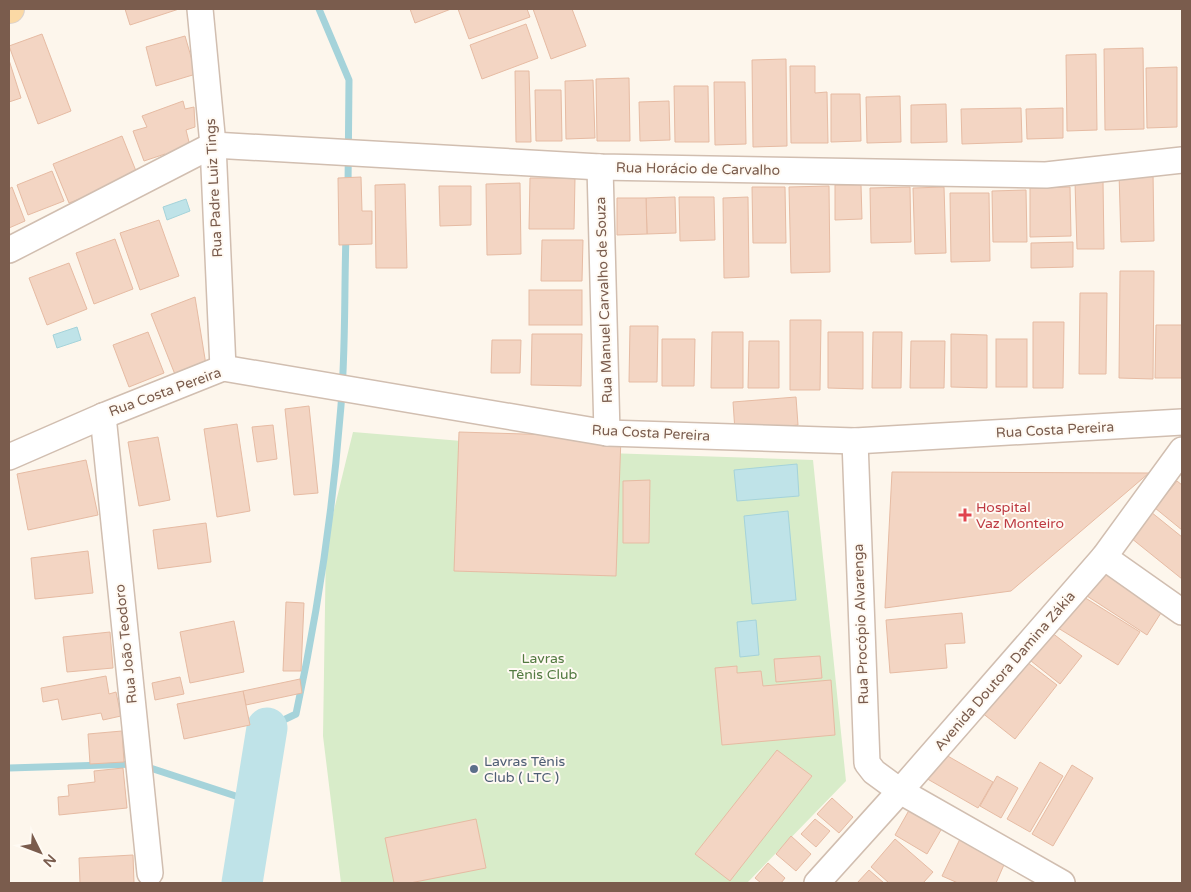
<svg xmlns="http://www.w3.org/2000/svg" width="1191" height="892" font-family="'Varela Round',sans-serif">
<rect width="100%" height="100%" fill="#fdf6ec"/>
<!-- green -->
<path fill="#d8ecc9" d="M353,432L607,453L813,460L846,781L747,883H341L323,736L326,543Z"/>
<!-- water -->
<g fill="#bfe3e8" stroke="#a5d3da">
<path d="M186,199L190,211L167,220L163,207Z"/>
<path d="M77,327L81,340L57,348L53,335Z"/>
<path d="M797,464L799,496L737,501L734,470Z"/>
<path d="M788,511L796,600L752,604L744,516Z"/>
<path d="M756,620L759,655L740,657L737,622Z"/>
</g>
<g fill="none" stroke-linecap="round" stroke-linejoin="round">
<!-- stream -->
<g stroke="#a5d3da" stroke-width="7">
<path d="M319,9L349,80L348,187"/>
<path d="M267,728L296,714C317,616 332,517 340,417C346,357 344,296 346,235"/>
<path d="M9,768L138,764L254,802"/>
</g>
<!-- river -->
<path stroke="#bfe3e8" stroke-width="41" d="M242,883L267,728"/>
</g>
<!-- building -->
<g fill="#f3d5c3" stroke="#e6bba3">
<path d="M125,9H179L130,25Z"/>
<path d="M410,9H451L415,23Z"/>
<path d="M458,9H527L530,17L469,39Z"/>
<path d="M533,9H572L586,46L551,59Z"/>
<path d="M526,24L538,58L482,79L470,45Z"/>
<path d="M42,34L71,111L38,124L9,46Z"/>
<path d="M185,36L196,74L156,86L146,47Z"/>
<path d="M1143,48L1144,129L1105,130L1104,49Z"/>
<path d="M1096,54L1097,130L1067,131L1066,55Z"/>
<path d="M786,59L787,146L753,147L752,60Z"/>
<path d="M9,60L21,98L9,102Z"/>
<path d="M790,66H815V93L827,92L828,143H791Z"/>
<path d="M1177,67V127L1147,128L1146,68Z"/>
<path d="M515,71H529L531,142H516Z"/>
<path d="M629,78L630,141H597L596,79Z"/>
<path d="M593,80L595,138L566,139L565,81Z"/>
<path d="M714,82H745L746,144L715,145Z"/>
<path d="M674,86H708L709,142H675Z"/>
<path d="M535,90H561L562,141H536Z"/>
<path d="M831,94H860L861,141L831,142Z"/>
<path d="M900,96L901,142L867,143L866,97Z"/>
<path d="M183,101L185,109L194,107L195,127L186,130L191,150L169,161L165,154L144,161L133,131L147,127L142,116Z"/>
<path d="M669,101L670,140L640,141L639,102Z"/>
<path d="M946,104L947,142L911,143V105Z"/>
<path d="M1021,108L1022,142L962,144L961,109Z"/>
<path d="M1063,108V138L1027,139L1026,109Z"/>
<path d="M122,136L138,176L69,203L53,164Z"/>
<path d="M52,171L64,201L28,215L17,185Z"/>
<path d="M1153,172L1154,241L1121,242L1119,173Z"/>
<path d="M361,177L362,211H372V244L339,245L338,178Z"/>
<path d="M530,178H575L574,229H529Z"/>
<path d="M1103,181L1104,249H1077L1075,182Z"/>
<path d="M520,183L521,254L487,255L486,184Z"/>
<path d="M405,184L407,268H376L375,185Z"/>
<path d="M835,185H861L862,219L835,220Z"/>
<path d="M439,186H471V225L440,226Z"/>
<path d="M829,186L830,272L791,273L789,187Z"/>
<path d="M12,187L25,221L9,228V189Z"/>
<path d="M752,187H785L786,243H753Z"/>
<path d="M910,187L911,242L871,243L870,188Z"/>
<path d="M944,187L946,253L915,254L913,188Z"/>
<path d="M1070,187L1071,236L1030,237V188Z"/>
<path d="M1026,190L1027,242H993L992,191Z"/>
<path d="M950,193H989L990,261L951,262Z"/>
<path d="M675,197L676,233L647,234L646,198Z"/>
<path d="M679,197H714L715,240L680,241Z"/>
<path d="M748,197L749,277L724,278L723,198Z"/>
<path d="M617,198H646L647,234L617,235Z"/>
<path d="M159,220L179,276L140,290L120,233Z"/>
<path d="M115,239L133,289L94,304L76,253Z"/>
<path d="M542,240H583L582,281H541Z"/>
<path d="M1073,242V267L1031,268V243Z"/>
<path d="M69,263L87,309L47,325L29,278Z"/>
<path d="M1120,271H1154L1153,379L1119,378Z"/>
<rect x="529" y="290" width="53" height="35"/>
<path d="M1080,293H1107L1106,374H1079Z"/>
<path d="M195,297L206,365L176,377L151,314Z"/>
<path d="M790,320H821L820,390H790Z"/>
<path d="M1033,322H1064L1063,388H1033Z"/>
<path d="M1156,325H1182V378H1155Z"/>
<path d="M630,326H658L657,382H629Z"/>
<path d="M148,332L164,373L129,387L113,345Z"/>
<path d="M712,332H743V388H711Z"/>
<path d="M828,332H863V389L828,388Z"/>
<path d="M873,332H902L901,388H872Z"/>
<path d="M532,334H582L581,386L531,385Z"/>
<path d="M951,334L987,335V388L951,387Z"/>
<path d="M662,339H695L694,386H662Z"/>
<rect x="996" y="339" width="31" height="48"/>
<path d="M492,340H521L520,373H491Z"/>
<path d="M749,341H779V388H748Z"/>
<path d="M911,341H945L944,388H910Z"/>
<path d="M796,397L798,425L735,431L733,402Z"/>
<path d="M309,406L318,493L294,495L285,409Z"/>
<path d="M237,424L250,511L217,517L204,429Z"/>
<path d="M273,425L277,459L257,462L252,427Z"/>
<path d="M459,432L621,437L616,576L454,571Z"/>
<path d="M158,437L170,500L139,506L128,442Z"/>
<path d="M86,460L98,515L28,530L17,474Z"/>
<path d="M892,472L1149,473L1011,591L885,608Z"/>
<path d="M650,480L649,543H623V481Z"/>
<path d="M1177,481L1182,485V530L1155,508Z"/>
<path d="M1151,512L1182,537V579L1131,538Z"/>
<path d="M206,523L211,562L158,569L153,530Z"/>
<path d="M88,551L93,593L35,599L31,558Z"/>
<path d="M1105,567L1166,605L1147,635L1087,596Z"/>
<path d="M1079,594L1140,632L1118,665L1058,628Z"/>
<path d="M286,602L304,603L301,671H283Z"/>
<path d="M962,613L965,643L945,644L947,668L890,673L886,620Z"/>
<path d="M234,621L244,672L190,683L180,632Z"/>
<path d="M1047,629L1082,656L1060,684L1026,657Z"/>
<path d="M110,632L113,668L67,672L63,637Z"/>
<path d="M820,656L822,678L776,682L774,659Z"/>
<path d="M1023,659L1057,685L1015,739L981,712Z"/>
<path d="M737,666V673L761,671L763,686L831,680L835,735L722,745L715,668Z"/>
<path d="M106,676L109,694L116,692L121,716L103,720L101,713L62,720L58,699L43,702L41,688Z"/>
<path d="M180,677L184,694L155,700L152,683Z"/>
<path d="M300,679L302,693L246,705L243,691Z"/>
<path d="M243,691L250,725L184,739L177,704Z"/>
<path d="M122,731L124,762L90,764L88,734Z"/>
<path d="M777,750L812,776L730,881L695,854Z"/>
<path d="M939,751L993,782L978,808L924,777Z"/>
<path d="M1040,762L1063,776L1030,832L1007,819Z"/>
<path d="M1072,765L1093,778L1053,846L1032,834Z"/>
<path d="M123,768L127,808L59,815L58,797L69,796L68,785L95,782L94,771Z"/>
<path d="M997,776L1018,788L1001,818L980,806Z"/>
<path d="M832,798L853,817L839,833L817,814Z"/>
<path d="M912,805L945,823L927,854L895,835Z"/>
<path d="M476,819L486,868L410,883H394L385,838Z"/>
<path d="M815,819L830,831L816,847L801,834Z"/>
<path d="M791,836L811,854L796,871L776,854Z"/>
<path d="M895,839L933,872L923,883H889L871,867Z"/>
<path d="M960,839L1006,860L996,883H958L942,876Z"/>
<path d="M133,855L134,883H80L79,858Z"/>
<path d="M768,863L785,878L781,883H761L755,878Z"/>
<path d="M869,870L884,883H857Z"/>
</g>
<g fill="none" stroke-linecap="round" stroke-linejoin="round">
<!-- minor casing -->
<g stroke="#d1beb0" stroke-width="28">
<g id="minor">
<path d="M200,9L213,145L223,368"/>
<path d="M600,167L607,433"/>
<path d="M9,250L213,145L600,167L1046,175L1182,160"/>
<path d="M103,416L150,873"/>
<path d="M855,441L867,763L874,772L900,791L1062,883"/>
<path d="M9,457L103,416L223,368L607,433L855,441L1182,422"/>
<path d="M1104,557L1182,612"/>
<path d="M817,883L900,791L1104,557L1182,450"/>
</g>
</g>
<!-- major casing -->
<g stroke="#dad1cd" stroke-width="30">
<path id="major" d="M9,9H10"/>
</g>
<!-- minor -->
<use href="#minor" stroke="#fff" stroke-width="25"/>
<!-- major -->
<use href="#major" stroke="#fbd9a5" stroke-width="28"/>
</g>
<!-- markers -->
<path fill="#e0444e" stroke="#fffaf3" stroke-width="2" d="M962.5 507.5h5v5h5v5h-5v5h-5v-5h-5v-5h5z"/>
<circle fill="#5c6f8a" stroke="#fffaf3" stroke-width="2" cx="474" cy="769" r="5"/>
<g text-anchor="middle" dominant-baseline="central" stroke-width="4" stroke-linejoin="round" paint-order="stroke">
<!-- street labels -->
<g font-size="14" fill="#7a5c4d" stroke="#fffaf3">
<text transform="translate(698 169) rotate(1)">Rua Horácio de Carvalho</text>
<text transform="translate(214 188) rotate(-93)">Rua Padre Luiz Tings</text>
<text transform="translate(604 300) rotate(-92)">Rua Manuel Carvalho de Souza</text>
<text transform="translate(165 392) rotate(-20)">Rua Costa Pereira</text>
<text transform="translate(1055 430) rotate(-3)">Rua Costa Pereira</text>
<text transform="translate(651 433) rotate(3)">Rua Costa Pereira</text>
<text transform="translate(861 624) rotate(-92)">Rua Procópio Alvarenga</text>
<text transform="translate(126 644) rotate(-96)">Rua João Teodoro</text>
<text transform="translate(1005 671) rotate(-49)">Avenida Doutora Damina Zákia</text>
</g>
<!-- health labels -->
<g font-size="14" fill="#be3a42" stroke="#fffaf3" text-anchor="start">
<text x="976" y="507">Hospital<tspan x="976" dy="16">Vaz Monteiro</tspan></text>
</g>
<!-- park labels -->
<g font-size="14" fill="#537a41" stroke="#fffaf3">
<text x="543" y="658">Lavras<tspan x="543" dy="16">Tênis Club</tspan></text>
</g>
<!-- service labels -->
<g font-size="14" fill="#4e5e75" stroke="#fffaf3" text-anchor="start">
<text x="484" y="761">Lavras Tênis<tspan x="484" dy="16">Club ( LTC )</tspan></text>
</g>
</g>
<!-- border -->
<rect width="1191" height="892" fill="none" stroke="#7a5c4d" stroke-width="20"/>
<!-- north arrow -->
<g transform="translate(40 852) rotate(132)" stroke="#fffaf3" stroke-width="4" paint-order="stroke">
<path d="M0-4L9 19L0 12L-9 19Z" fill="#7a5c4d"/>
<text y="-8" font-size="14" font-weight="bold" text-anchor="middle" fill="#7a5c4d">N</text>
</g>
</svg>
